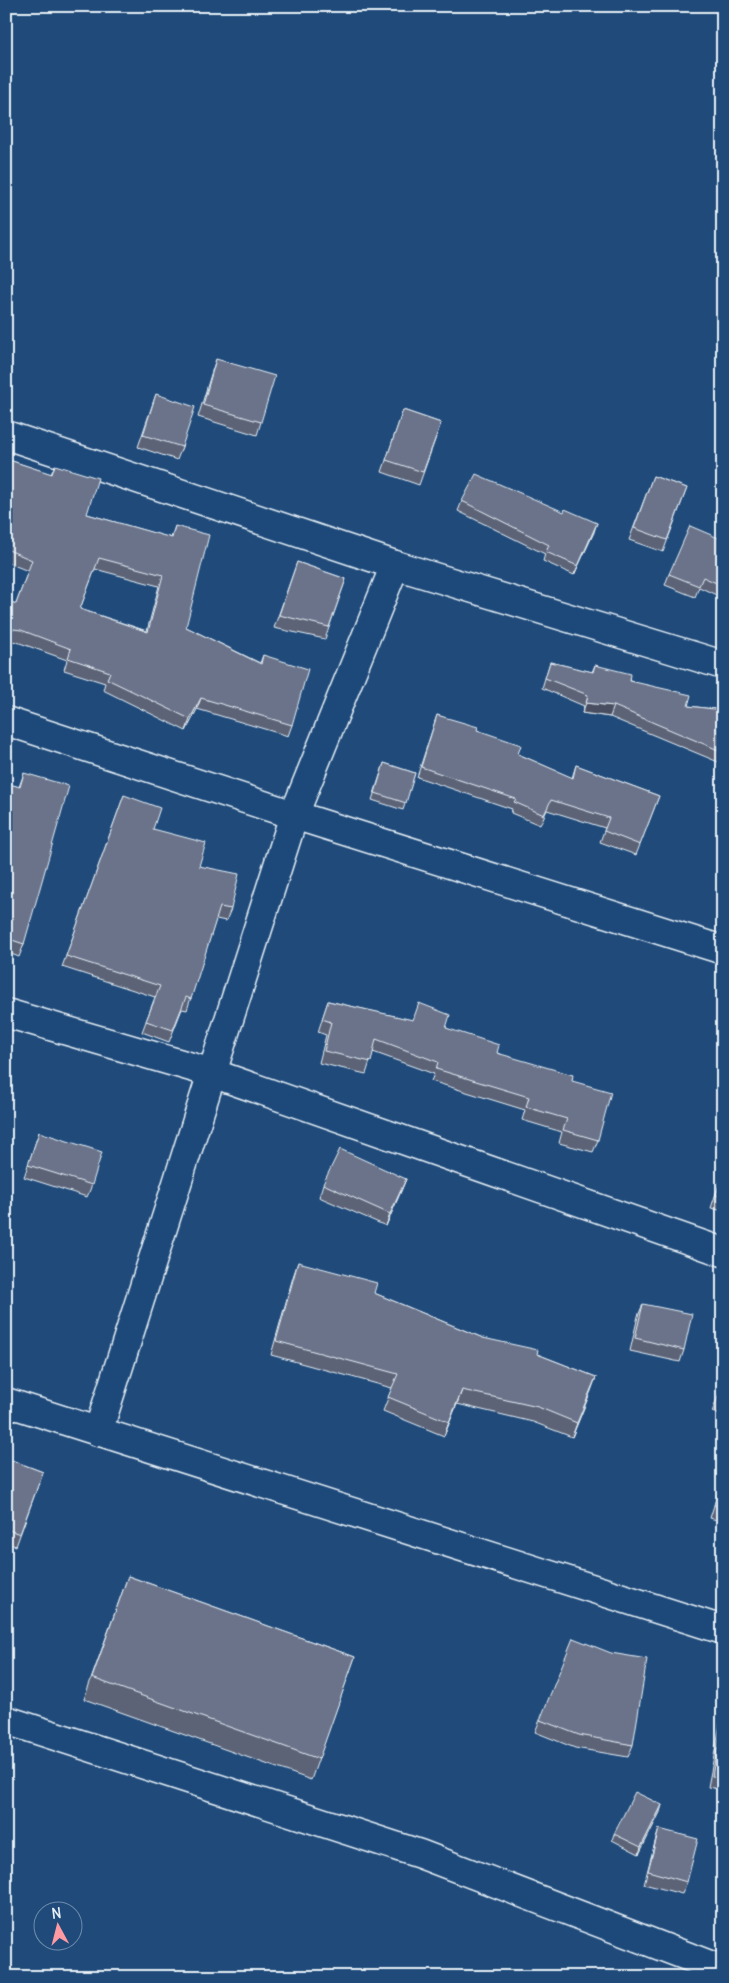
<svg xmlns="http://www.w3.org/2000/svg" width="729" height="1983" font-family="Delius,sans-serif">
<rect width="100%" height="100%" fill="#1f4a7a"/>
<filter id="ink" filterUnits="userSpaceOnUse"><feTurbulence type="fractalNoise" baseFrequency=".02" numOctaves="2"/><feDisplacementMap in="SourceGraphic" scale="10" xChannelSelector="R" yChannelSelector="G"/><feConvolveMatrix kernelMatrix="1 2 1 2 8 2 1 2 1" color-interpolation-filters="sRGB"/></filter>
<g filter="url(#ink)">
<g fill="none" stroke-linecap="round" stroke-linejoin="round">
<!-- minor casing -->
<g stroke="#e8f1f8" stroke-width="31">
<g id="minor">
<path d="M6,435L395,565L723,665"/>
<path d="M6,721L294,815L723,950"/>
<path d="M6,1013L212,1073L723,1252"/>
<path d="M6,1402L723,1630"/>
<path d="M98,1432L294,815L395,565"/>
<path d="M6,1720L420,1854L723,1970"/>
</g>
</g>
<!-- minor -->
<use href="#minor" stroke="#1f4a7a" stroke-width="28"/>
</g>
<!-- wall -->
<g fill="#5b6377" stroke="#e8f1f8" fill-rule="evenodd">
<path d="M216,359L261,422L257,435L198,417L212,371Z"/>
<path d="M156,394L182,447L177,460L138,447Z"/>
<path d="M403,410L441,423L419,485L382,472Z"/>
<path d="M6,459L51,474L55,465L87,514L171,538L175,526L186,627L260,663L263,655L292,725L288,736L197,709L186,731L103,690L105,683L64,670L67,660L17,642L6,640V600L16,604L28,571L6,562ZM95,569L159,586L147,631L80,609Z"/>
<path d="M653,476L687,488L663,552L629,540Z"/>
<path d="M462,501L594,532L574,575L543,561L545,554L458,511Z"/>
<path d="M723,540V598L699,587L695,597L665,585L669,574Z"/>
<path d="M297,562L346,579L325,639L274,628Z"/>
<path d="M550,662L592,672L595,665L688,706L723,710V764L610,717L582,713L584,706L542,688Z"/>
<path d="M437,715L477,730L518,754L572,778L576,765L659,796L636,855L600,842L605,828L547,810L540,825L511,813L512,809L417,777Z"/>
<path d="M384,763L415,773L403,810L372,800Z"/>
<path d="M24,773V944L19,957L6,952V783L19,787Z"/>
<path d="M124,795L153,829L199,866L231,909L226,921L216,919L187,1010L182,1009L169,1042L142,1032L155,997L62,967Z"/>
<path d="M328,1001L446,1028L497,1053L572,1081L598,1140L593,1152L559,1143L562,1132L522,1120L525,1110L431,1081L434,1074L373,1052L366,1074L319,1063L326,1035L318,1032Z"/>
<path d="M39,1132L92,1185L87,1197L24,1177Z"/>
<path d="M723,1172V1211L711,1208Z"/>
<path d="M406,1179L401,1191L386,1226L319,1197L323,1184Z"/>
<path d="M298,1262L374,1293L483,1338L537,1354L596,1377L572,1437L533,1422L457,1404L444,1436L383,1411L392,1388L271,1355L293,1277Z"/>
<path d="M643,1304L684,1350L680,1362L630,1351L638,1316Z"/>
<path d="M723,1384V1416L712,1412Z"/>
<path d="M6,1458L43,1472L16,1546L6,1543Z"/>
<path d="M723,1477V1522L710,1518Z"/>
<path d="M128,1576L355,1657L311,1780L84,1699Z"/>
<path d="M723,1713V1790L708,1787L721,1719Z"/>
<path d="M540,1720L633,1745L628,1757L575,1748L535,1732Z"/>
<path d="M660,1812L639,1854L612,1840L614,1834Z"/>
<path d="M659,1829L687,1882L682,1894L644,1884L655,1842Z"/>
</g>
<!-- shaded-wall -->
<g fill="#4a5061" stroke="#e8f1f8">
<path d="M597,523L594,532L574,575L578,566Z"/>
<path d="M201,698L197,709L186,731L190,719Z"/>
<path d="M586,703L614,706L610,717L582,713Z"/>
<path d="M406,1179L401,1191L386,1226L390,1214Z"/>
<path d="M596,1377L591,1391L572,1437L577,1423Z"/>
<path d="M462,1390L457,1404L444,1436L449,1422Z"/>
<path d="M662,1805L660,1812L639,1854L641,1847Z"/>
</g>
<!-- building -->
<g fill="#6a738a" stroke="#e8f1f8" fill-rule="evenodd">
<path d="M216,359L275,376L261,422L203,405Z"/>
<path d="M156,394L195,407L182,447L143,435Z"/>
<path d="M403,410L441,423L423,472L386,460Z"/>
<path d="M6,459L52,474L55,465L98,478L87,514L172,538L175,526L209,535L186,627L261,664L263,655L308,669L292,725L201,698L190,719L107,679L110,672L68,658L71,649L21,630L6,628V600L16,604L32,560L6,549ZM99,558L163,575L148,632L80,609Z"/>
<path d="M476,474L564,512L565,509L597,523L578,566L546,552L549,545L462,501Z"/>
<path d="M653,476L687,488L667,540L634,528Z"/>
<path d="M690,526L723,540V586L703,577L699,586L669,574Z"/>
<path d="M297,562L346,579L329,627L279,615Z"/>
<path d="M550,662L593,672L595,665L631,674L630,681L691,695L688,706L723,710V752L614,706L586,703L588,695L545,678Z"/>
<path d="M437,715L478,727L477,730L521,745L518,754L573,778L576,765L659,796L640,845L604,831L609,818L551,800L544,815L514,802L516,799L421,767Z"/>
<path d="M384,763L415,773L406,803L375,793Z"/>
<path d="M24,773L69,786L24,944L6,938V783L20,787Z"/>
<path d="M124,795L160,808L153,829L206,843L199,866L239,874L231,909L220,907L191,999L186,997L173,1030L146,1021L160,986L66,956Z"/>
<path d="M328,1001L413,1020L419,1003L450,1015L446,1028L499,1045L497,1053L573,1075L572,1081L611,1092L598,1140L563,1130L567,1119L526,1107L529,1097L436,1069L438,1062L376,1039L371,1062L324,1051L331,1022L322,1019Z"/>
<path d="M39,1132L102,1152L92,1185L28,1165Z"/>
<path d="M340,1149L406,1179L390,1214L323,1184Z"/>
<path d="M723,1174V1198L716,1195Z"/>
<path d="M298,1262L377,1283L374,1293L483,1338L538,1350L537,1354L596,1377L577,1423L538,1407L462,1390L449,1422L388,1397L398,1374L276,1341Z"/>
<path d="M643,1304L692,1314L684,1350L635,1338Z"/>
<path d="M723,1384V1399L718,1397Z"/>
<path d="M6,1458L43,1472L20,1534L6,1529Z"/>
<path d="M723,1479V1508L714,1505Z"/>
<path d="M128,1576L355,1657L319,1759L92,1678Z"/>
<path d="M573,1638L611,1653L647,1659L633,1745L579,1735L540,1720Z"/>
<path d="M723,1718V1778L712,1776Z"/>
<path d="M635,1792L662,1805L641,1847L614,1834Z"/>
<path d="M659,1829L698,1839L687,1882L648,1871Z"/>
</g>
</g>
<!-- margin -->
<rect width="729" height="1983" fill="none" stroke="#1f4a7a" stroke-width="25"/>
<rect x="12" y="12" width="704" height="1958" fill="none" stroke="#e8f1f8" stroke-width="2" filter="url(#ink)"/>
<!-- north arrow -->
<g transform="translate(58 1926) rotate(353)"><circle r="24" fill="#1f4a7a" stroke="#6f8dac"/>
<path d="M0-4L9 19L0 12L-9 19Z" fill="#ff9aa2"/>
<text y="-8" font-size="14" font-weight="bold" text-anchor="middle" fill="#e8f1f8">N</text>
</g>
</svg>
